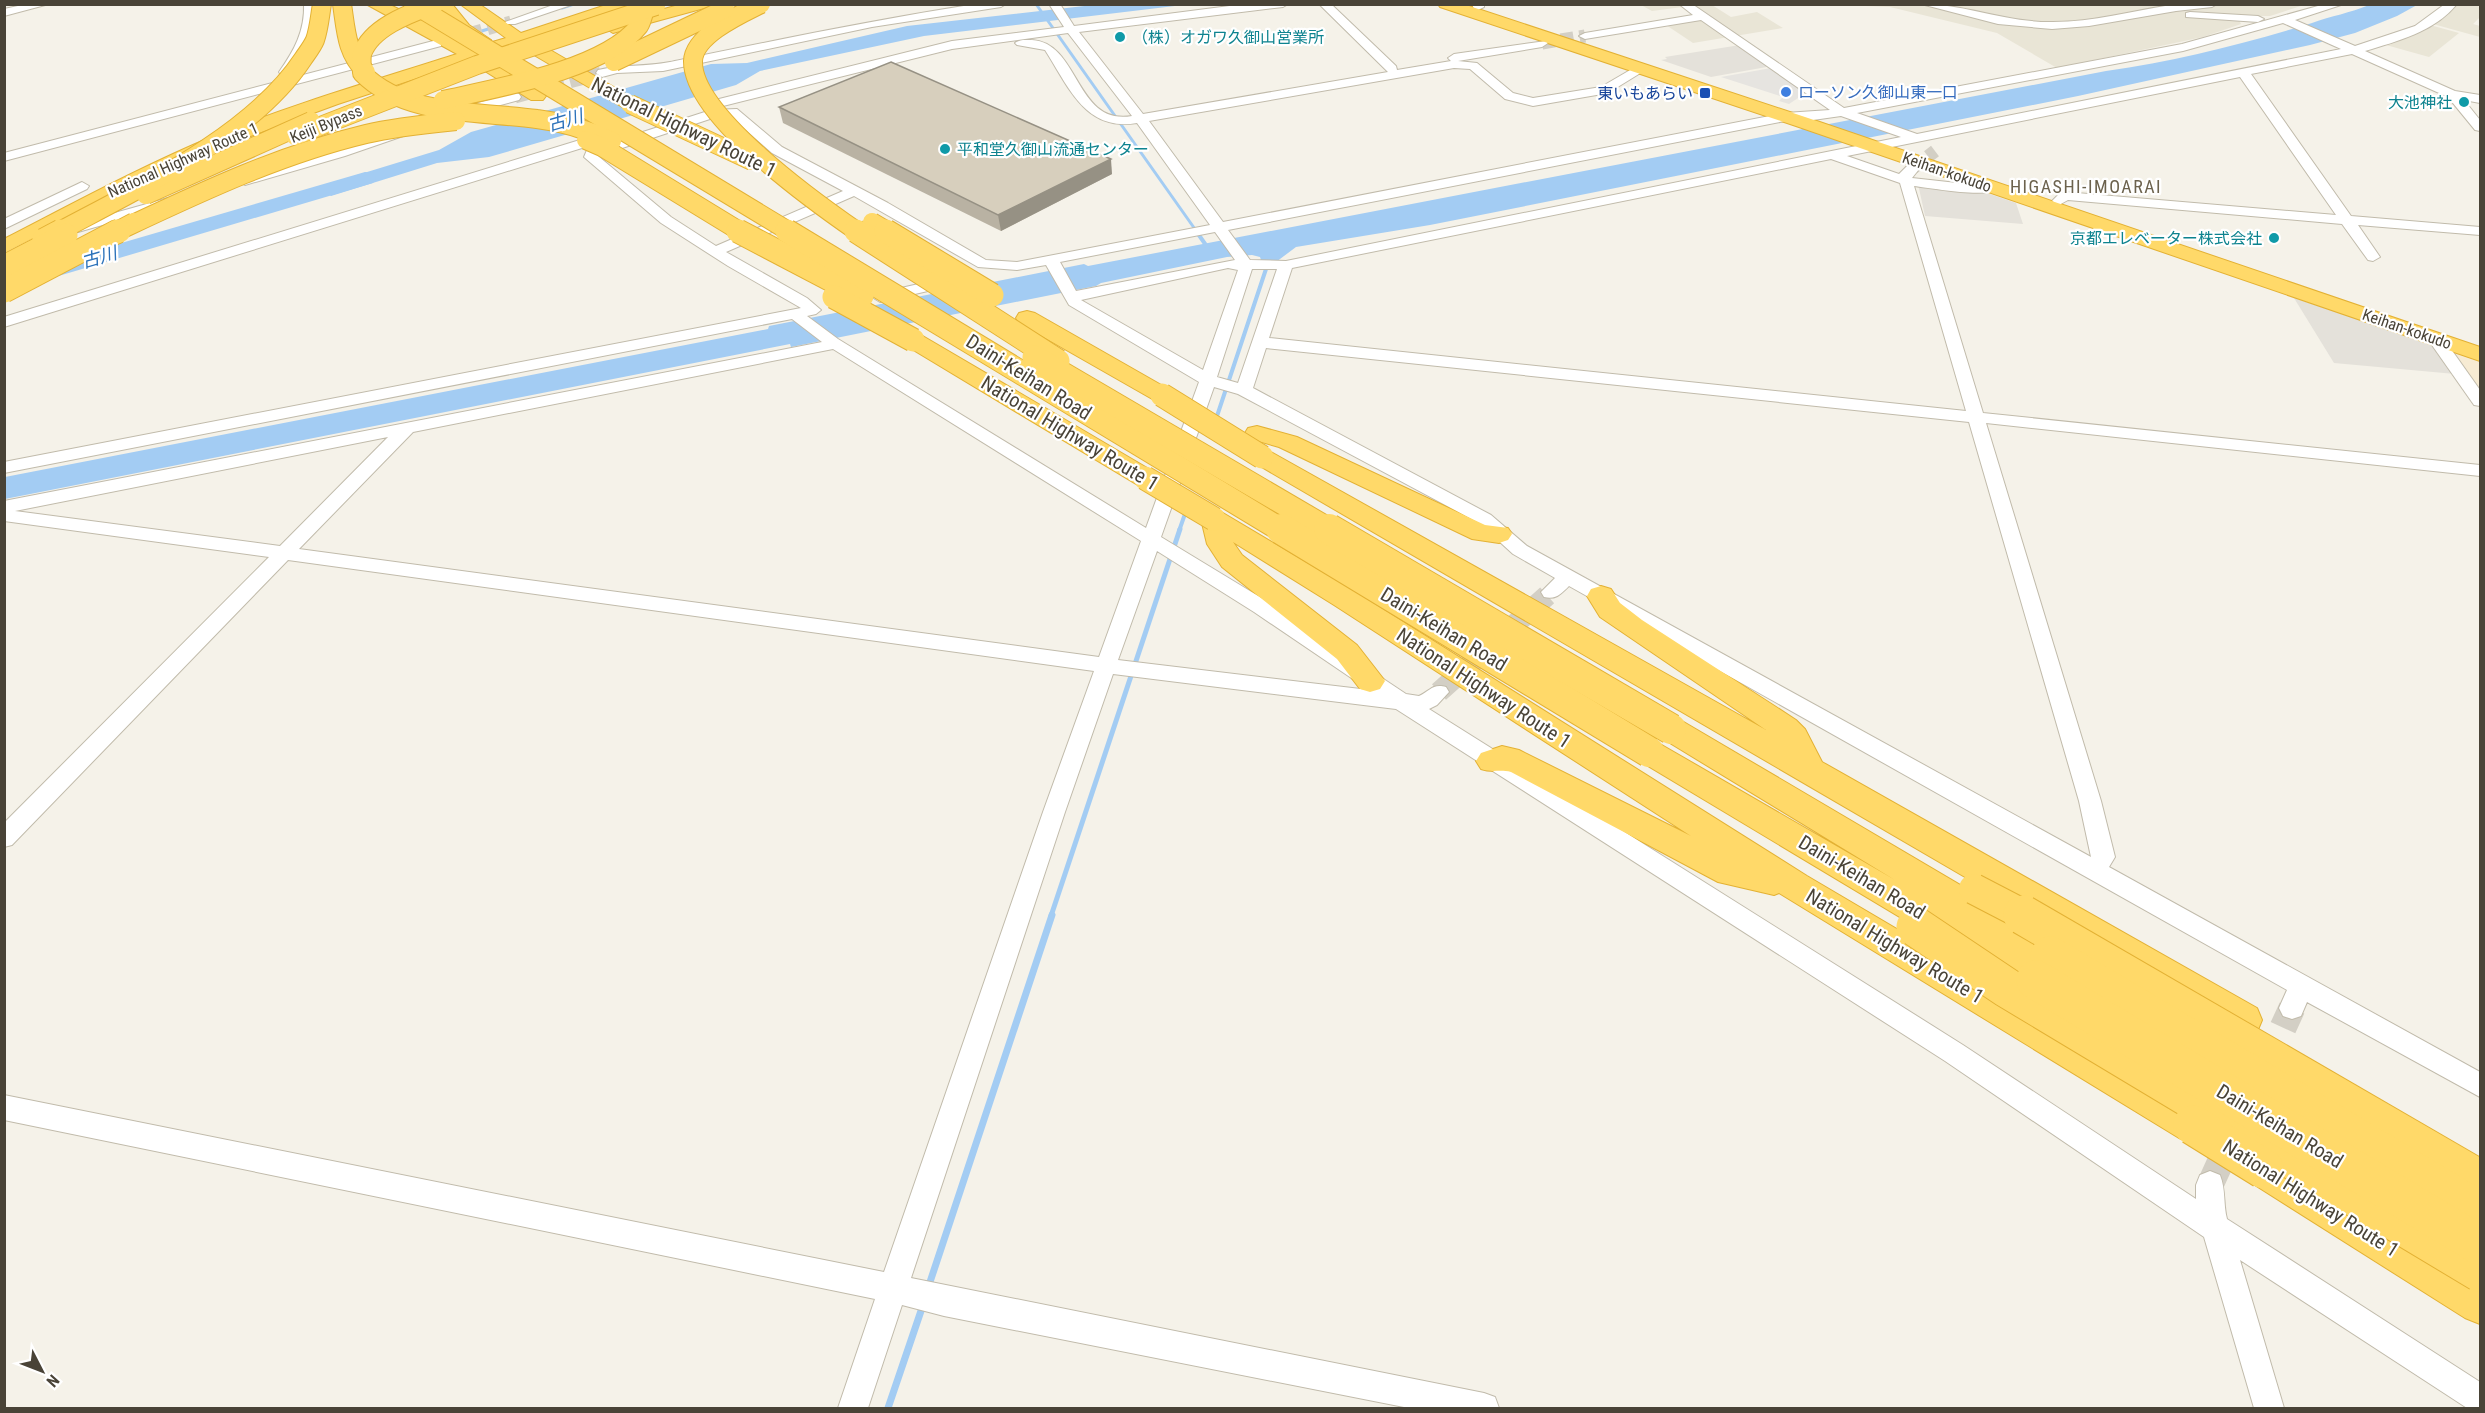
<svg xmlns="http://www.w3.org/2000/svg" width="2485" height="1413" font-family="'Roboto Condensed','Noto Sans JP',sans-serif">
<rect width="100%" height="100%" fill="#f5f2e9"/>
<!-- residential -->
<g fill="#e9e5d6">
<path d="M1641,5H1712L1731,17L1757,12L1783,28L1693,43L1666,25L1707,19L1690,6L1652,11Z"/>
<path d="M1841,5H2304L2270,16H2237L2241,24L2203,37L2057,68L1997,33L1890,7Z"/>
<path d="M2456,5H2480V17L2473,24L2480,26V37L2433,24Z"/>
<path d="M2430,25L2459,33L2429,57L2386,45Z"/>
</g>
<!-- commercial -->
<path fill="#f7ebd3" d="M2450,352L2480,362V392Z"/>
<!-- industrial -->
<g fill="#e4e1da">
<path d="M1740,45L1772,66L1711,77L1661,60L1667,59L1665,57Z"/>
<path d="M1918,184L1984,192L2016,203L2023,224L1925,216Z"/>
<path d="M2294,298L2437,346L2455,374L2334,363Z"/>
</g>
<!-- parking -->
<path fill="#e6e4e0" d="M1771,68L1807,92L1789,104L1779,101L1783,97L1721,77Z"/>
<!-- water -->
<g fill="#a3ccf3">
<path d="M1093,5H1183L924,36L760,71L736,85L489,157L437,163L331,196L318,187L439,150L471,132L711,64L747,63L907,26Z"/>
<path d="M2369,5H2417L2397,16L2355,33L2310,45L2078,96L1430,225L1296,247L1276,262L1261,260L1260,257L1252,255L1227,257L1101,283L1096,286L791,347L790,344L5,499V477L768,329L769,326L1084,264L1088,266L2106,71C2176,61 2244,44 2312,23C2331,16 2350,13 2369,5Z"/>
</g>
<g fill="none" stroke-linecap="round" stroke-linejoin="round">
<!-- stream-far3 -->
<g stroke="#a3ccf3" stroke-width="3">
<path d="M1036,4L1197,232"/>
<path d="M562,8L574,4"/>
<path d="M472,34L498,26"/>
</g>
<!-- stream-far2 -->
<g stroke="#a3ccf3" stroke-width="4">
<path d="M1196,231L1208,248"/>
<path d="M1215,422L1268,263"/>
<path d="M1179,531L1186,511"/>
</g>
<!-- stream-far1 -->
<path stroke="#a3ccf3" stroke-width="5" d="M1051,916L1180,529"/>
<!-- stream -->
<g stroke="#a3ccf3" stroke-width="7">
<path d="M928,1288L1052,915"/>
<path d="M888,1408L923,1305"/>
</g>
<!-- river -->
<path fill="#a3ccf3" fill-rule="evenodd" d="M365,172L373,173L376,178L373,183L55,277L47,279L39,277L35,272L39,267Z"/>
<!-- minor-tunnel-far2 -->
<g stroke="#d3cfc5" stroke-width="13" stroke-dasharray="13 6" stroke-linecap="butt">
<path d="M451,39L511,22"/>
<path d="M1542,43L1585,36"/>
<path d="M515,97L602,73"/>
<path d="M1913,168L1935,151"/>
</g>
<!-- minor-tunnel-far1 -->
<path stroke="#d3cfc5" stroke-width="21" stroke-dasharray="21 10" stroke-linecap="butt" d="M1439,692L1551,592"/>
<!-- minor-tunnel -->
<g stroke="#d3cfc5" stroke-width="27" stroke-dasharray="27 14" stroke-linecap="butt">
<path d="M2266,1065L2292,1008"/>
<path d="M2210,1185L2231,1139"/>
</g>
<!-- minor casing -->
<g stroke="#c1bbab" stroke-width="2">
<g id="minor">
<path d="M27,4H49L4,16V9Z"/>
<path d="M304,4H316C317,32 304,53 289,75H281L279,72C294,51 305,31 304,4Z"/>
<path d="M556,4H574L515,24H507L505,22Z"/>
<path d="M976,4H1006L1001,7L872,27L663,71L617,73L602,77L596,73L598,70C622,64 646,67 670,62C772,41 873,20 976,4Z"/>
<path d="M1049,4H1060L1074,26L1245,4H1288L1283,7L1079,32L1143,114L1388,72L1319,4H1331L1396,66L1397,70L1451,61L1448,58L1454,54L1546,41L1548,43L1542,47L1458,61L1477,63L1513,93L1533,98L1601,87L1637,66L1641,65L1647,69L1608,93L1533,106L1505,99L1470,69L1454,68L1149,121L1223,222L1785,113L1830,110L1701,20L1585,39L1579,36L1585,33L1693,15L1679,4H1692L1844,108L2182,44L2325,4H2344L2295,20L2355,46L2415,26L2445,4H2457C2434,32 2398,41 2365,51L2455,91L2480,95V103L2464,100L2480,120V131L2475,130L2448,97L2352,54L2251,74L2351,216L2480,227V235L2358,225L2380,257L2373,261L2368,260L2342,224L2068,200L2059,205L2052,201L2060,193L2065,192L2336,215L2240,77L1847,156L1899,174L1908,165H1918L1920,168L1912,178L1966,184H1993L2000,188C1988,199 1932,188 1914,186L1983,413L2480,465V476L1986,423L2101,801L2115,857L2109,867L2480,1072V1097L2307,1002L2301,1016L2292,1019L2283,1016L2279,1008L2287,990L1569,586C1561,594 1556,600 1544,597L1541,592L1555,578L1513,554L1479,523L1238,394L1214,387L1161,537L1268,602L1406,694L1419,696C1430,691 1433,683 1446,687L1449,692L1437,705L1429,709L1963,1045L2196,1199V1185L2200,1175L2210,1171L2220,1175C2226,1190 2223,1204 2227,1219L2480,1382V1408H2467L2240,1260L2284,1408H2254L2204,1237L1945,1061L1396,709L1113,674L1065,812L911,1278L1484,1393L1495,1397L1499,1408H1409L944,1316L902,1305L868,1408H838L875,1299L4,1120V1095L884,1272L1043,812L1094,671L288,560L12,845L4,847V823L269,557L4,521V501L822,342L792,319L4,473V462L801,308L728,266L661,223L584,157L587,150L711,110L737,109L782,147L888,203L986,260L1017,262L1210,225L1137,123C1085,132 1069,87 1045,50L1017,45L1015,43C1020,39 1025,40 1032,40C1080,43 1075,126 1132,116L1068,33L952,49L711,109L705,105L707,102L952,41L1064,27ZM2283,23L2341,49L1917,134L1857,113L2183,51ZM730,116L772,153L843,191L716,246L671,217L598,156L716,117ZM1841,116L1901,137L1286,261L1250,260L1228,230L1785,121H1806ZM1831,159L1900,183L1966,411L1269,338L1292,268ZM854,196L978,267L1017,270L1046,265L1069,305L1199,382L1146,528L838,339L807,316L816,314L821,310L807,298L726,252ZM1215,232L1235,260L1076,291L1060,262ZM1228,268L1238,270L1203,370L1081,300ZM1252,269H1277L1238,383L1217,377ZM1266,348L1969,422L2079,801L2091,857L1527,546L1491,515L1253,388ZM833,349L1141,541L1099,657L299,549L413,432ZM388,437L280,546L15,511ZM1157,551L1254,612L1369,690L1118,660Z"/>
<path d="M1472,4H1484V7L1478,10L1474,9Z"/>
<path d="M1921,4C1965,4 2008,23 2053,22C2093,22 2132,11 2171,5C2186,3 2202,4 2217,4L2212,7L2176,11L2089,26L2052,29L1998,24Z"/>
<path d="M2190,12L2258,16L2264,19L2258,22L2186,17V13Z"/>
<path d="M437,40L441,42V46L4,161V153Z"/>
<path d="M515,93L519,94L521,97L519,100L459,116L453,112L455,109Z"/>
<path d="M404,127L410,131L409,134L345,156L245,185L238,181L240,178Z"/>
<path d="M606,132L611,133L613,136L611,139L4,327V317Z"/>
<path d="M82,182L89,186L87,189L4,229V219Z"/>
<path d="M168,198L175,202L173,205L4,253V244Z"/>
<path d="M949,277L954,279L957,282L954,285L880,302L872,297L875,294Z"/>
<path d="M2435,333L2441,335L2480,390V406L2474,405L2427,338Z"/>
</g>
</g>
<!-- highway casing -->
<g stroke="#e3b134" stroke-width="2">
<g id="highway">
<path d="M366,4H388L446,32L472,49L487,44C466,49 446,19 435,4H452L469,25L491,40L489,43L506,38L460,4H479L521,33L609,4H635L633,7L533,40L636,100L639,104L636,108H624L517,45L484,56L543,92L546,96L543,100H531L469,61L338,104L229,144L163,173L4,253V239C74,203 142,166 214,136C293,104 376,80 457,54Z"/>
<path d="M682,4H710L708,7L613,33L605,28L607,25Z"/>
<path d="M1438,4H1463L1808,118L2480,347V361L1796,126L1440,7Z"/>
<path d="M1027,311L1035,313L1170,390L1174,395L1170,400L1162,402L1154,400L1019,323L1016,318L1019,313Z"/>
<path d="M913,333L921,335L1154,472L1158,478L1154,484L1145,486L1136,484L905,345L902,340L905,335Z"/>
<path d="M1257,426L1297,437L1485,525L1508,528L1512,534L1508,540L1499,543L1472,539L1279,447L1248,438L1245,433L1248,428Z"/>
<path d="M1262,449L1271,452L1766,730L1600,617L1587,596L1591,589L1601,586L1611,589L1620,603L1642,620L1796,720L1805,729L1822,762L2257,1008L2262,1020L2257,1032L2244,1036L2231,1032L1253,462L1249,457L1253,452Z"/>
<path d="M1214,510L1223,513L1354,591L1807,876L2207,1112L2212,1125L2207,1138L2193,1143L2179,1138L1779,893L1774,895L1718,882L1511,772C1500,769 1492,773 1481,769L1476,761L1481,753L1502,746L1519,750L1691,836L1334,605L1233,542L1242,555L1357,645L1385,681L1380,689L1370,692L1360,689L1337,659L1222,567L1207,544L1201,519L1205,513Z"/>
<path d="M1671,718L1682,721L2062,945L2067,956L2062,967L2049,971L2054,980L2049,991L2036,996L2023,991L1638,760L1634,752L1638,744L1649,740L1660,744L1895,880L1660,737L1656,729L1660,721Z"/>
<path d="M2264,1150L2278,1156L2480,1279V1324L2465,1318L2250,1182L2244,1169L2250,1156Z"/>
</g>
</g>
<!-- minor -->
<use href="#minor" fill="#fff" fill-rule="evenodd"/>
<!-- highway -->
<use href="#highway" fill="#ffd969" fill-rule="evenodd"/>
<!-- highway-bridge-far3 casing -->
<g stroke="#e3b134" stroke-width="20" stroke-linecap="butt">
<g id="highway-bridge-far3">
<path d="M342,4C346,30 346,53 366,72"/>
<path d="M413,4L790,232"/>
<path d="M435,4C411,13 371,27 362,54C361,60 362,68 362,73C405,117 480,111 537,119C563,122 588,130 612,141"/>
<path d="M761,4C741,14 694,35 693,61C692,115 816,203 858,232"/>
<path d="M614,62L725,9"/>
<path d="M443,100C497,88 604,70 639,26C643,20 644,11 646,4"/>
<path d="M630,104L752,161"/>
<path d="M295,136L477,65L656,6"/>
<path d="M586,140L602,147L741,232"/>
<path d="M146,195L311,121"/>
<path d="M872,222L889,232"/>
<path d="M58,232C138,189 252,136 303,59C307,53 312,47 315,40C319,29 320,15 322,4"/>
<path d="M115,232L134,222"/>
<path d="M116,232C197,194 278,155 366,134C395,127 426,124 456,121"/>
</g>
</g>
<!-- highway-bridge-far2 casing -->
<g stroke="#e3b134" stroke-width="25" stroke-linecap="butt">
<g id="highway-bridge-far2">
<path d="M738,231L862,296"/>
<path d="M787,231L1283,531"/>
<path d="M856,231L1058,361"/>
<path d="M886,231L992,295"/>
<path d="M116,232L119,231"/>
<path d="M44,240L61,231"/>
<path d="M4,267L66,235"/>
<path d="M4,291L118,231"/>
<path d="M834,297L913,340"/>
<path d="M1034,357L1331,531"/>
<path d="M1162,395L1262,457"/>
<path d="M1145,478L1214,519"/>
</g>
</g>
<!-- highway-bridge-far1 casing -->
<g stroke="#e3b134" stroke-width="32" stroke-linecap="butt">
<g id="highway-bridge-far1">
<path d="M1281,529L1649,752"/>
<path d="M1329,529L1671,729"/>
<path d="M1974,889L2026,916"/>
</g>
</g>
<!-- highway-bridge casing -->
<g stroke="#e3b134" stroke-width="41" stroke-linecap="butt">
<g id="highway-bridge">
<path d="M2023,915L2480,1180"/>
<path d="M1916,927L2007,988L2480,1272"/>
<path d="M2050,956L2480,1211"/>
<path d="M2036,980L2480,1245"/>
<path d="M2193,1125L2264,1169"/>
</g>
</g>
<!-- highway-bridge-far3 -->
<use href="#highway-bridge-far3" stroke="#ffd969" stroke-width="18"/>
<!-- highway-bridge-far2 -->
<use href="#highway-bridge-far2" stroke="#ffd969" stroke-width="23"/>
<!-- highway-bridge-far1 -->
<use href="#highway-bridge-far1" stroke="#ffd969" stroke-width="30"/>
<!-- highway-bridge -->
<use href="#highway-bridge" stroke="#ffd969" stroke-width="39"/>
</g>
<!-- wall -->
<path fill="#b9b2a3" d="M779,107L1112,174L1001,231L783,123Z"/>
<!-- shaded-wall -->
<path fill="#969184" d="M1111,159L1112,174L1001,231L998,215Z"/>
<!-- building -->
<path fill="#d7cfbd" stroke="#969184" stroke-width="1.5" d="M891,62L1111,159L998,215L779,107Z"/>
<!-- markers -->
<g fill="#0f9aa8" stroke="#fff" stroke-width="2">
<circle cx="1120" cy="37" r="6"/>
<circle cx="2464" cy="102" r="6"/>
<circle cx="945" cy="149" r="6"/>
<circle cx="2274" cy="238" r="6"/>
</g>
<circle fill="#3f7fe0" stroke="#fff" stroke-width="2" cx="1786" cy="92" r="6"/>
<rect fill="#1a4fb4" stroke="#fff" stroke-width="2" x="1699" y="87" width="12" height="12" rx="3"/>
<g text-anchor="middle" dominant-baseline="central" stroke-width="4.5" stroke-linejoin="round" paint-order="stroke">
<!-- far-culture labels -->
<g font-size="16" fill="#0d838f" stroke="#fff" text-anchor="start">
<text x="1132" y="37">（株）オガワ久御山営業所</text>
<text x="2452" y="102" text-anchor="end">大池神社</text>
<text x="957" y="149">平和堂久御山流通センター</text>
<text x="2262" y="238" text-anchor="end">京都エレベーター株式会社</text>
</g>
<!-- far-shop labels -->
<g font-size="16" fill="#366cbe" stroke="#fff" text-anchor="start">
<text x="1798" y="92">ローソン久御山東一口</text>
</g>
<!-- far-transit labels -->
<g font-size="16" fill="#164399" stroke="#fff" text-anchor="end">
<text x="1693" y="93">東いもあらい</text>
</g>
<!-- far-street labels -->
<g font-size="16" fill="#494337" stroke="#fff">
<text transform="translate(326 124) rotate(-22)">Keiji Bypass</text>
<text transform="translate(183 160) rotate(-24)">National Highway Route 1</text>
<text transform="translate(1947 172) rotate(19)">Keihan-kokudo</text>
<text transform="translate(2407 329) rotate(19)">Keihan-kokudo</text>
</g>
<!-- far-water labels -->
<g font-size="18" font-style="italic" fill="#2b72ba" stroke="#fff">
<text transform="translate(565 120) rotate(-16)">古川</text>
<text transform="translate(99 257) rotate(-16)">古川</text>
</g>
<!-- far-quarter labels -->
<g font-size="18" letter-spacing="1.5" fill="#6c624d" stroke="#fff">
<text x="2086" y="186">HIGASHI-IMOARAI</text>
</g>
<!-- street labels -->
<g font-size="20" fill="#494337" stroke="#fff">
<text transform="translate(684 127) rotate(26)">National Highway Route 1</text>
<text transform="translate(1029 377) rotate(32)">Daini-Keihan Road</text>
<text transform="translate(1070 433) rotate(31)">National Highway Route 1</text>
<text transform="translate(1444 629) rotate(31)">Daini-Keihan Road</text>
<text transform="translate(1484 688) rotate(33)">National Highway Route 1</text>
<text transform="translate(1862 877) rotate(31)">Daini-Keihan Road</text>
<text transform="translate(1895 946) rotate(31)">National Highway Route 1</text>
<text transform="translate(2280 1126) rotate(31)">Daini-Keihan Road</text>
<text transform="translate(2311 1198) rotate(32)">National Highway Route 1</text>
</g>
</g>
<!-- border -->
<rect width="2485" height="1413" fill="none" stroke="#494337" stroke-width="12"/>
<!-- north arrow -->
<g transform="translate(42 1371) rotate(132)" stroke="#ffffff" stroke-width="4.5" paint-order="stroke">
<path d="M0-4.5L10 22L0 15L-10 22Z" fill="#494337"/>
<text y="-9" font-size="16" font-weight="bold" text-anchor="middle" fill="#494337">N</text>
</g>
</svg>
